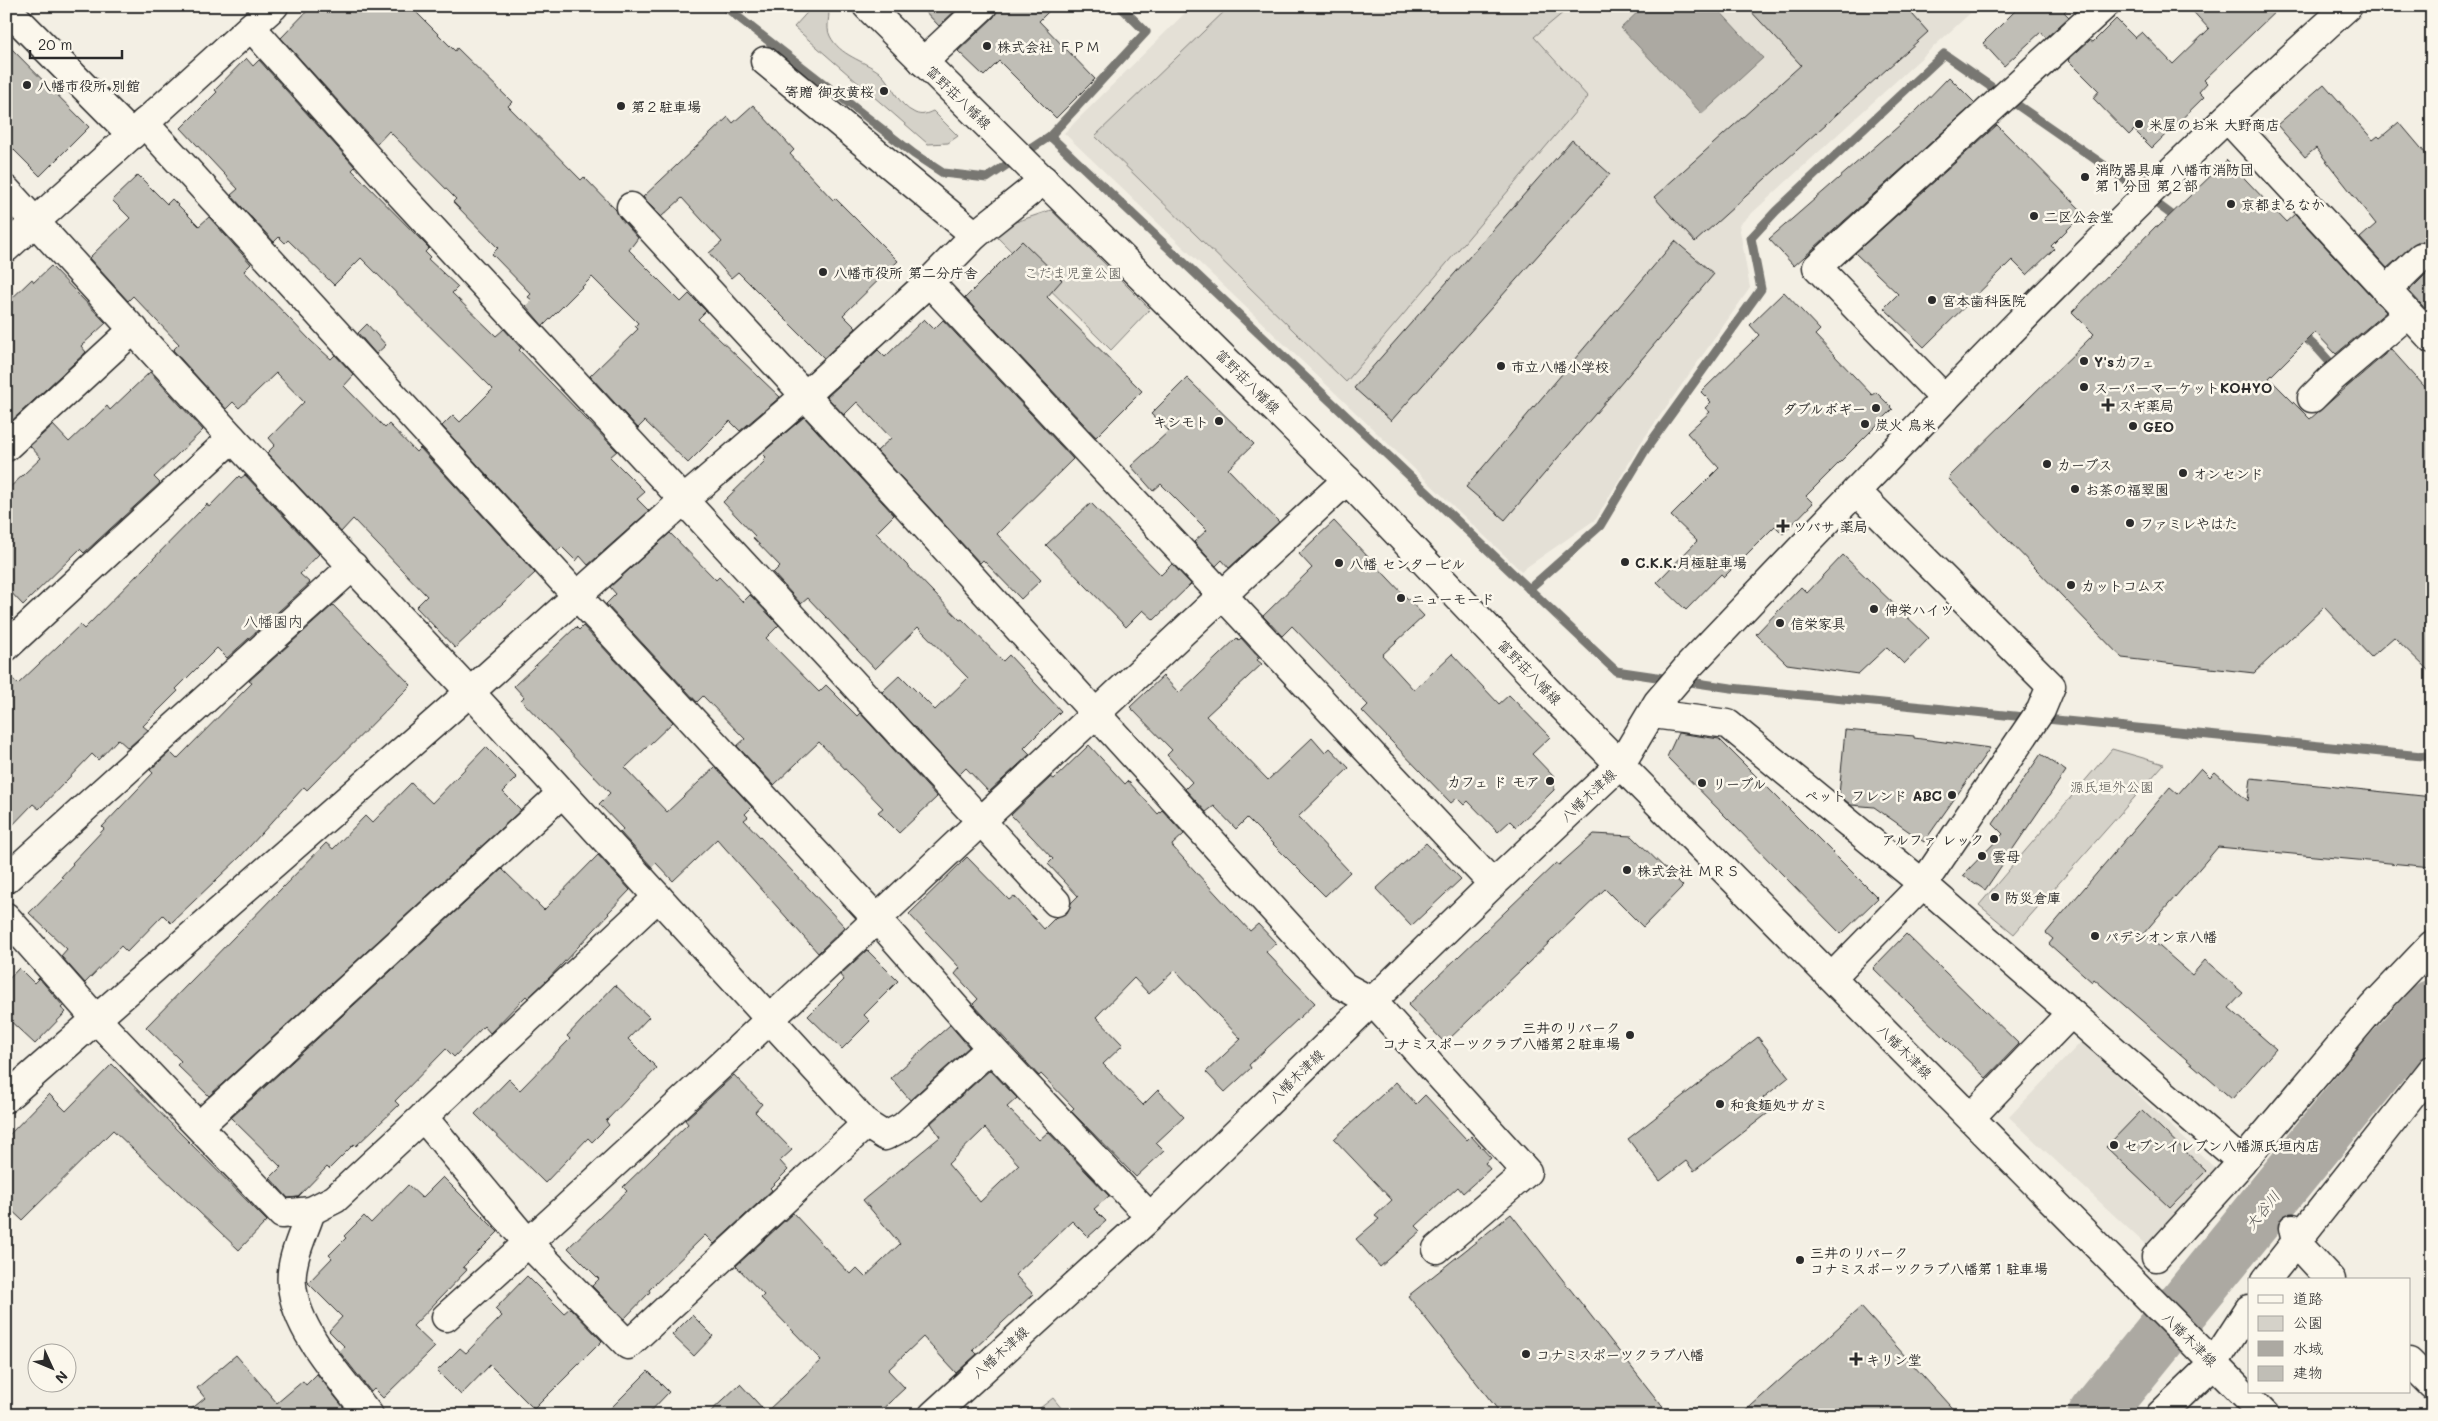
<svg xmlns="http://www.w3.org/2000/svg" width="2438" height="1421" font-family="Mali,'Klee One',sans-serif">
<rect width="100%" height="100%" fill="#f3efe4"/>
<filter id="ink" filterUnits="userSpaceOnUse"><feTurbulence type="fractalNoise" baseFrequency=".02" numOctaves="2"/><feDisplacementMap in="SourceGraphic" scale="10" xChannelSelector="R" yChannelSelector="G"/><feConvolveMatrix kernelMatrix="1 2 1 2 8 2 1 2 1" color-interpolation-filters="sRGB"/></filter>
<g filter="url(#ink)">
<!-- built -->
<g fill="#e4e0d6">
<path d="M1192,6H1978L1739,225L1750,288L1640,444L1596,519L1521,571L1064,133Z"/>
<path d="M2082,1041L2219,1172L2148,1247L2009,1117Z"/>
</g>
<!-- green -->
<g fill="#d5d2c9" stroke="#807e7a">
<path d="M813,6H828C831,17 825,26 830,36C840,56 863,60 879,72C893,84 897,105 915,113C922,116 926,114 933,111L958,136L948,143L928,144L794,27Z"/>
<path d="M1230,6H1571L1534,37L1588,97L1346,382L1095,136Z"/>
<path d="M1051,210L1150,309L1111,350L996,236L1007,225Z"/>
<path d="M2112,749L2164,764L2014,934L1979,905Z"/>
<path d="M1053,1398L1067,1415H1031Z"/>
</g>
<!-- water -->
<path fill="#aca9a2" stroke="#787772" d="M1644,6H1715L1763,58L1702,114L1621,28Z"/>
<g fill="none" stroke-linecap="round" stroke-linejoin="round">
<!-- stream -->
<g stroke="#787772" stroke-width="9">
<path d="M724,6L914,154L943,173L987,178L1050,136L1146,32L1120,6"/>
<path d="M1050,136L1616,671L1731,688L2432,757"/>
<path d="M2299,332L2319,350L2357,393"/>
<path d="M1529,589L1600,526L1646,449L1761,289L1751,238L1776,211L1944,54L2121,177L2180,221"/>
</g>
<!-- river -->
<path stroke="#aca9a2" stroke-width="55" d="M2095,1415L2379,1066L2432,1007"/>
</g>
<!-- building -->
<g fill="#c0beb6" stroke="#2b2b2b" fill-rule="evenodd">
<path d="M312,6H410L455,51L457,48L512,102L508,106L581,180L584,177L616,210L620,218L638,238L629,250L681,302L689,294L706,311L698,319L780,397L740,431L730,421L688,463L645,421L638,428L590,376L638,329L635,326L638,323L592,277L543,326L526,306L532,300L528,297L531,294L492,254L498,248L453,202L456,199L389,131L377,144L281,38Z"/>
<path d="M920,6H960L939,26Z"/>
<path d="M998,6H1054L1039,21L1095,79L1056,118L999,61L984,76L958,51L994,17Z"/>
<path d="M1746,6H1905L1928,32L1695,242L1654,197L1801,65Z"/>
<path d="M2016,6H2070L2064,12L2069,17L2046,38L2041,32L2004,66L1983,43L2018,8Z"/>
<path d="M2188,6H2281L2204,80L2207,83L2199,92L2204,97L2152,148L2134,130L2129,135L2093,98L2099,91L2068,60L2090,40L2093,42L2116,19L2135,38L2142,32L2173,64L2209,29Z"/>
<path d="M6,43L89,127L40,176L6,142Z"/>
<path d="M246,58L253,66L259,60L355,167L352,170L429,248L425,252L430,257L428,259L458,287L452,293L496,336L504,329L521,348L519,350L617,451L610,457L645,492L637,499L649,511L588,565L580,556L576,561L562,547L557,551L442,426L453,415L460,422L493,389L361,258L334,285L288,240L285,243L279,237L274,242L231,195L238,189L181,128L217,92L215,90Z"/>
<path d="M1949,77L1975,103L1794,266L1769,239L1916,111Z"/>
<path d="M2324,84L2373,140L2378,136L2380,138L2399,122L2432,161V246L2425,242H2417L2387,268L2360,238L2376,224L2316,148L2305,157L2277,125Z"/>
<path d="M753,105L794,150L790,154L833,200L835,198L898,261L843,315L856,328L824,358L738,272L731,278L709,253L722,242L682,198L661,217L643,197L728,117L733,123Z"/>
<path d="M1997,125L2084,213L2051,246L2054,249L2027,275L2012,260L1924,347L1884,308L1898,294L1855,253Z"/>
<path d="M1572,140L1610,174L1391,421L1354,388Z"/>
<path d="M2227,160L2286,222L2295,214L2386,312L2336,354L2315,332L2269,378L2310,419L2391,349L2432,395V674L2394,637L2371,657L2324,607L2254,673L2122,658L1948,478L2094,334L2072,312L2156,226L2158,227Z"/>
<path d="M138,175L167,204L172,199L199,226L209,217L251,264L244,271L311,341L331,359L335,355L354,375L344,386L385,428L389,424L416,452L420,448L535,573L455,648L416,607L427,596L353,519L341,532L267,453L275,445L269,438L304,402L276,373L239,408L233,402L226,409L173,350L179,344L133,296L128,301L89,258L130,218L112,200Z"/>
<path d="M1022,241L1062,280L1047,297L1142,391L1096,437L965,298Z"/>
<path d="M1675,241L1714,274L1505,520L1466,487Z"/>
<path d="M51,266L106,323L81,346L86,352L6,426V304L32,279L34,282Z"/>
<path d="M2432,268V316L2409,291Z"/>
<path d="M1784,292L1820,330L1815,335L1872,395L1876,392L1893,409L1806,496L1813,503L1783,534L1775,526L1724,577L1721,574L1686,610L1657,582L1697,541L1671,516L1719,468L1687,433L1710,412L1705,408L1711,402L1701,392L1759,335L1750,325Z"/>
<path d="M924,319L934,329L943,320L1073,459L997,534L1041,580L1021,599L983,560L980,563L877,451L891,438L857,402L844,415L827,397L878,350L885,357Z"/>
<path d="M367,324L386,345L376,354L358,333Z"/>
<path d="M150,372L203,430L154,477L160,483L84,553L80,549L23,605L6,587V491L41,458L30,446L53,425L69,442L107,406L110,410Z"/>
<path d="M1187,378L1254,444L1228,469L1279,522L1229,568L1222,560L1216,566L1194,542L1207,530L1161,484L1153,491L1131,466L1169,431L1151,414Z"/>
<path d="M804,417L894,515L876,533L960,620L962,619L1003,661L1009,655L1061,711L1024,748L1030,754L989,792L966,768L959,775L882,692L900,675L935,710L968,678L918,627L875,669L808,598L801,604L773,573L780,566L753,538L755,536L723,502L765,461L763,460L766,457L762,453Z"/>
<path d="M245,475L319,554L300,574L310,583L227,658L217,648L176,689L178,691L143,726L148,730L128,748L118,739L98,760L92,754L39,809L33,804L6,832V673L18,684L80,625L84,629L207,504L209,507L239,476L241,478Z"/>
<path d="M1091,503L1161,575L1172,564L1191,584L1154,620L1143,610L1126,627L1046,545Z"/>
<path d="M1334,521L1424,616L1382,655L1414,690L1452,654L1499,704L1509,695L1550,737L1532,754L1554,777V790L1516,827L1510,821L1498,832L1468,801L1464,805L1457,798L1451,803L1362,711L1368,705L1292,626L1282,636L1263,616L1312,568L1299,554Z"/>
<path d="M670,533L716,580L719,577L743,602L750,595L779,625L766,638L819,692L826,685L857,716L860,713L937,797L899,833L878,812L883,808L819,742L774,785L737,746L745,739L703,696L697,702L606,604L616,594L610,587Z"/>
<path d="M1843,555L1929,638L1904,664L1887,647L1858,674L1787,664L1756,634L1801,587L1807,593Z"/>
<path d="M333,605L411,685L307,790L304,787L240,857L171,923L163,915L127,952L121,946L85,983L61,956L67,949L29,913L63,878L61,877L73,864L72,863L104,829L102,827L153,773L150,770L170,752L177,759L252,683L249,681Z"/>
<path d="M583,626L673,722L625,768L667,812L715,767L752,807L745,814L748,817L744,820L845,927L818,953L717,839L673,881L656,863L652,867L620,832L623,829L599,804L610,793L521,700L524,697L514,686L576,627L579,630Z"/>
<path d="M1237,638L1239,640L1241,638L1259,658L1257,660L1262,664L1206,716L1268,780L1312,738L1325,753L1330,748L1349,768L1298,817L1350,872L1325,896L1247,818L1236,829L1214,806L1206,812L1185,789L1192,782L1167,755L1172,750L1130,707L1163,676L1179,693Z"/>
<path d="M1845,730L1914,736V738L1990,748L1924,842L1874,807L1851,805L1839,795Z"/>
<path d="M1678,733L1719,739L1878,898L1841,934L1667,757Z"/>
<path d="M1089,745L1125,784L1128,781L1158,814L1162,810L1184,834L1172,845L1173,847L1250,931L1258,924L1276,943L1266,952L1315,1003L1249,1065L1251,1068L1225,1092L1206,1072L1241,1039L1175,970L1149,994L1134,978L1096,1017L1123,1045L1103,1064L1143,1105L1158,1090L1184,1117L1156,1143L1164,1151L1136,1177L1071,1111L1074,1108L1041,1074L1039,1076L973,1004L978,999L955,974L960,968L909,914L967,857L1009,900L1014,896L1044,929L1056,917L1067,913L1071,903L1078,896L1048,864L1053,859L1011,815L1051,777L1054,779Z"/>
<path d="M486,747L517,778L503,792L521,810L209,1096L177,1065L181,1061L146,1027L326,843L333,849L365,816L372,823L411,783L432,803Z"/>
<path d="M2041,754L2066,771L1985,890L1963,875L2003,834L1993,824Z"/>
<path d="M2201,768L2210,777L2215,772L2248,801L2251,778L2432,797V867L2218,847L2144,933L2192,975L2205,960L2243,993L2229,1008L2276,1049L2232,1099L2094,979L2092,982L2049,944L2053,939L2046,933L2170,787L2178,794Z"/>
<path d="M1594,834L1632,836L1683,886L1643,927L1605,889L1445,1043L1408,1005L1556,863L1559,865Z"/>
<path d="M1426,843L1461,879L1411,926L1376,889Z"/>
<path d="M598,855L630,890L608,913L609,914L548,979L528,998L526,996L490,1033L484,1026L454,1057L446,1049L395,1101L399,1105L356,1146L354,1144L329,1169L327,1167L298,1197L288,1198L270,1178L281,1167L231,1118L502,869L544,910Z"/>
<path d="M1906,934L2019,1044L1986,1078L1873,968Z"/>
<path d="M867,950L898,981L864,1015L870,1021L842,1049L808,1016L844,980L840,975Z"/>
<path d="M19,968L34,983L39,978L63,1006L61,1008L66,1012L35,1044L6,1017V982Z"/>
<path d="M615,985L649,1017L628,1039L657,1068L606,1121L609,1125L592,1142L588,1138L545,1183L475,1114L509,1079L520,1090L570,1039L567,1036Z"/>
<path d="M950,1025L969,1047L910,1100L891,1078Z"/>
<path d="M1758,1037L1789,1077L1763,1098L1772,1110L1694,1171L1686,1161L1660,1181L1628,1139Z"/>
<path d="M112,1064L267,1221L239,1250L113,1130L22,1220L6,1205V1138L49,1094L66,1111Z"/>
<path d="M990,1070L1017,1098L1007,1107L1039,1140L1048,1132L1109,1196L1094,1209L1106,1221L1088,1237L1072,1221L1015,1275L1033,1294L973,1350L977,1354L956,1373L923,1337L888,1370L905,1388L876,1415H707L740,1384L766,1412L821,1360L761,1298L764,1295L736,1266L793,1213L850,1274L856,1268L865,1277L900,1244L863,1200L940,1137L931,1123ZM985,1128L1019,1165L980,1202L948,1164Z"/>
<path d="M734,1075L762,1104L755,1112L792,1150L780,1161L788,1170L770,1188L772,1190L714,1244L705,1235L649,1290L650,1292L624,1319L592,1286L599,1279L568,1248L627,1191L623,1187L688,1124L685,1120Z"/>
<path d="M1396,1082L1416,1104L1425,1095L1467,1140L1471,1136L1491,1158L1485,1163L1490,1169L1463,1193L1458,1187L1416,1226L1421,1231L1380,1267L1356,1239L1379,1219L1375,1216L1392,1200L1334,1139Z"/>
<path d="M2142,1110L2206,1171L2170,1208L2106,1147Z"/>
<path d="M443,1177L498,1232L463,1267L467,1270L413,1326L435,1347L383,1398L374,1389L371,1392L339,1351L344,1346L329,1331L342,1317L308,1283L332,1258L329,1255L346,1238L344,1236L364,1216L371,1223L408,1185L422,1198Z"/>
<path d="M1511,1214L1669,1415H1502L1408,1296Z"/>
<path d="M527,1276L564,1313L570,1308L602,1341L534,1409L490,1365L461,1395L437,1371L460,1348L466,1353L502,1316L495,1309Z"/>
<path d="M1861,1307L1958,1415H1741Z"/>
<path d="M692,1315L713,1336L694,1356L672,1335Z"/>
<path d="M236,1355L277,1403L303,1381L306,1385L317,1374L347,1412L344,1415H184L205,1398L197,1388Z"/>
<path d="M648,1371L669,1392L647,1415H604Z"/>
</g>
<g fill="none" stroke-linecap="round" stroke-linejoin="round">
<!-- minor casing -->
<g stroke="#2b2b2b" stroke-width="31">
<g id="minor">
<path d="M6,8L132,135"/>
<path d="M251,27L401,195L1056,902"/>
<path d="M765,61L975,235"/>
<path d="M923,62L983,6"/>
<path d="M2227,118L2432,339"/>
<path d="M144,123L577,596L877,919L991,1048L1150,1217"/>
<path d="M6,190L232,438L470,692L866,1124L628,1345L528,1243L423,1117L335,1199L311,1211L282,1214L97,1020L6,917"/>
<path d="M631,207L908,507L1343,986L1373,1002L1527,1172L1437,1249"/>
<path d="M6,248L274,6"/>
<path d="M929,282L1493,884"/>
<path d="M2386,291L2421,257"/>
<path d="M2312,398L2330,380L2408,314"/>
<path d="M1945,399L1817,267L2104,6"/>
<path d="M6,447L134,329"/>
<path d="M6,647L232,438"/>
<path d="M1653,714L1728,724L1923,884L2041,710L2051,686L1856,491"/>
<path d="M1621,764L1658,702L1688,667C1903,442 2116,214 2348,6"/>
<path d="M6,879L353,566"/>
<path d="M1832,977L1923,884L2242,1162"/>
<path d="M6,1098L470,692L684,500L806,395L929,282L975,235L1044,180"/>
<path d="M423,1117L658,897"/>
<path d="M1971,1117L2071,1013"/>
<path d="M866,1124L885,1136L903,1127L991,1048"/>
<path d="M199,1126L562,793"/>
<path d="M311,1211C304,1233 289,1261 292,1285C296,1332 341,1378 369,1415"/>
<path d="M2293,1228L2296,1242L2331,1280"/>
<path d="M2156,1257L2236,1169L2372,1008L2432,945"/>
<path d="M2266,1280L2432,1070"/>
<path d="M446,1317C751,1043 1045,757 1347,480"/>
<path d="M2409,1362L2432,1385"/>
<path d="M2160,1415L2214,1363L2249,1309"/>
</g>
</g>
<!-- major casing -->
<g stroke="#2b2b2b" stroke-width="31">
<g id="major">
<path d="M867,6L1347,480L1554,698L2265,1415"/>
<path d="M933,1415L1150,1217L1493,884L1621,764"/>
</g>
</g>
<!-- minor -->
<use href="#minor" stroke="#fbf7ec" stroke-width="28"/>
<!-- major -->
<use href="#major" stroke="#fbf7ec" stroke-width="28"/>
</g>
</g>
<!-- markers -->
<g fill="#2b2b2b" stroke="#fbf7ec" stroke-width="2">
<circle cx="987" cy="46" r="5"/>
<circle cx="27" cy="85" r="5"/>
<circle cx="884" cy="91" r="5"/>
<circle cx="621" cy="106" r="5"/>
<circle cx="2139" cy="124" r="5"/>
<circle cx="2085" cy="177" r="5"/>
<circle cx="2231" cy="204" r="5"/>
<circle cx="2034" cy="216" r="5"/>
<circle cx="823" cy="272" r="5"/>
<circle cx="1932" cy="300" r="5"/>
<circle cx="2084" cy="361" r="5"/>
<circle cx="1501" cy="366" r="5"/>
<circle cx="2084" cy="387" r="5"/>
<path d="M2105.5 397.5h5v5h5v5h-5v5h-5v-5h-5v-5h5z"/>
<circle cx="1876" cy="408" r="5"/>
<circle cx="1219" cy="421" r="5"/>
<circle cx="1865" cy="424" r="5"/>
<circle cx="2133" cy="426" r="5"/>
<circle cx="2047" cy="464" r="5"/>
<circle cx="2183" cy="473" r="5"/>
<circle cx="2075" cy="489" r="5"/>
<circle cx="2130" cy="523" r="5"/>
<path d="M1780.5 518.5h5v5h5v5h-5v5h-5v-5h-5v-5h5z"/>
<circle cx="1625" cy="562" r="5"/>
<circle cx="1339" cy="563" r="5"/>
<circle cx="2071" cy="585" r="5"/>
<circle cx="1401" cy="598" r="5"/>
<circle cx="1874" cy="609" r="5"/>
<circle cx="1780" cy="623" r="5"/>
<circle cx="1550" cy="781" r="5"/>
<circle cx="1702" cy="783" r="5"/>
<circle cx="1952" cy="795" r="5"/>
<circle cx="1994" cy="839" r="5"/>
<circle cx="1982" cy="856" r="5"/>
<circle cx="1627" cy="870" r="5"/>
<circle cx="1995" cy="897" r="5"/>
<circle cx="2095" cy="936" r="5"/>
<circle cx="1630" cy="1035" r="5"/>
<circle cx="1720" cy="1104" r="5"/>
<circle cx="2114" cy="1145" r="5"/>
<circle cx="1800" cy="1260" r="5"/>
<circle cx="1526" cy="1354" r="5"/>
<path d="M1853.5 1351.5h5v5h5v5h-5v5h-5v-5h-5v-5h5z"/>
</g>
<g text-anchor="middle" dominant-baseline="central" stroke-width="5" stroke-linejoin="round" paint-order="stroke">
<!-- poi labels -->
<g font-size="14" font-weight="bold" fill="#2b2b2b" stroke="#fbf7ec" text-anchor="start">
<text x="997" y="46">株式会社 ＦＰＭ</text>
<text x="37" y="85">八幡市役所 別館</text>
<text x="874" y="91" text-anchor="end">寄贈 御衣黄桜</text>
<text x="631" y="106">第２駐車場</text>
<text x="2149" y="124">米屋のお米 大野商店</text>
<text x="2095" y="169">消防器具庫 八幡市消防団<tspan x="2095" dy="16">第１分団 第２部</tspan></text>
<text x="2241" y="204">京都まるなか</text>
<text x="2044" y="216">二区公会堂</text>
<text x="833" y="272">八幡市役所 第二分庁舎</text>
<text x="1942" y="300">宮本歯科医院</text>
<text x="2094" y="361">Y'sカフェ</text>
<text x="1511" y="366">市立八幡小学校</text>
<text x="2094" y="387">スーパーマーケットKOHYO</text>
<text x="2118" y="405">スギ薬局</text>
<text x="1866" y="408" text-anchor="end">ダブルボギー</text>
<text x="1209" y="421" text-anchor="end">キシモト</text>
<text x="1875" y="424">炭火 鳥米</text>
<text x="2143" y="426">GEO</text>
<text x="2057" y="464">カーブス</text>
<text x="2193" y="473">オンセンド</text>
<text x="2085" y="489">お茶の福翠園</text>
<text x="2140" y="523">ファミレやはた</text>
<text x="1793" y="526">ツバサ 薬局</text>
<text x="1635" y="562">C.K.K.月極駐車場</text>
<text x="1349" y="563">八幡 センタービル</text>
<text x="2081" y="585">カットコムズ</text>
<text x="1411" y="598">ニューモード</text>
<text x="1884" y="609">伸栄ハイツ</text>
<text x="1790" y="623">信栄家具</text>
<text x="1540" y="781" text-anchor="end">カフェ ド モア</text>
<text x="1712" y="783">リーブル</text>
<text x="1942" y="795" text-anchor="end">ペット フレンド ABC</text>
<text x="1984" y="839" text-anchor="end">アルファ レック</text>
<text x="1992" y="856">雲母</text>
<text x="1637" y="870">株式会社 ＭＲＳ</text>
<text x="2005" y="897">防災倉庫</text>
<text x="2105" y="936">パデシオン京八幡</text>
<text x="1620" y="1027" text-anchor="end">三井のリパーク<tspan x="1620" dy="16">コナミスポーツクラブ八幡第２駐車場</tspan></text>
<text x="1730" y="1104">和食麺処サガミ</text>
<text x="2124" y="1145">セブンイレブン八幡源氏垣内店</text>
<text x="1810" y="1252">三井のリパーク<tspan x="1810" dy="16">コナミスポーツクラブ八幡第１駐車場</tspan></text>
<text x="1536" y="1354">コナミスポーツクラブ八幡</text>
<text x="1866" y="1359">キリン堂</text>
</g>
<!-- street labels -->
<g font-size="14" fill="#2b2b2b" stroke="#fbf7ec">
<text transform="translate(959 97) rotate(44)">富野荘八幡線</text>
<text transform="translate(1248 381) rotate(45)">富野荘八幡線</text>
<text transform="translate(1530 672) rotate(46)">富野荘八幡線</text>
<text transform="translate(1588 795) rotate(-43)">八幡木津線</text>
<text transform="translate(1905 1051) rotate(45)">八幡木津線</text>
<text transform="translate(1296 1076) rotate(-44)">八幡木津線</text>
<text transform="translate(2190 1339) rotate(45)">八幡木津線</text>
<text transform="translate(1000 1352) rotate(-42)">八幡木津線</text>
</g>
<!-- park labels -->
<g font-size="14" fill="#565552" stroke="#fbf7ec">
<text x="1073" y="272">こだま児童公園</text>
<text x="2112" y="786">源氏垣外公園</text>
</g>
<!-- neighbourhood labels -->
<g font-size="15" fill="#2b2b2b" stroke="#fbf7ec">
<text x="273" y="621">八幡園内</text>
</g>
<!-- water labels -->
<g font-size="15" font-style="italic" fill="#585755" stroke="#fbf7ec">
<text transform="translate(2262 1210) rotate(-51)">大谷川</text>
</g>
</g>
<!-- margin -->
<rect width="2438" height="1421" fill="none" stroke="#fbf7ec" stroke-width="25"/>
<rect x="12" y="12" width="2413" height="1396" fill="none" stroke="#2b2b2b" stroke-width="2" filter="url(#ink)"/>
<!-- legend -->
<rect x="2248" y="1278" width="162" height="115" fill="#fbf7ec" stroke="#a8a59f"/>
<rect x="2258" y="1295" width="25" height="8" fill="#fbf7ec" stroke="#a8a59f"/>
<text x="2293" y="1304" font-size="15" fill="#2b2b2b">道路</text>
<rect x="2258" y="1316" width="25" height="15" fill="#d5d2c9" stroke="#a8a59f"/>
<text x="2293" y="1328" font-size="15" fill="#2b2b2b">公園</text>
<rect x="2258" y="1341" width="25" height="15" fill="#aca9a2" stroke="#a8a59f"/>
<text x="2293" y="1354" font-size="15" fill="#2b2b2b">水域</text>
<rect x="2258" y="1366" width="25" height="15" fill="#c0beb6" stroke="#a8a59f"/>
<text x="2293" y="1378" font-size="15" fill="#2b2b2b">建物</text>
<!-- north arrow -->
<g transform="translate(52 1368) rotate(134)"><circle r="24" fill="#fbf7ec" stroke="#a8a59f"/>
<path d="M0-4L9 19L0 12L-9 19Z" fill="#2b2b2b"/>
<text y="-8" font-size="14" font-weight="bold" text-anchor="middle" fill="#2b2b2b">N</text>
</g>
<!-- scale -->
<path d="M30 50v8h92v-8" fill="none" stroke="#2b2b2b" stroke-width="2.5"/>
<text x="38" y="50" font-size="15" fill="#2b2b2b" stroke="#fbf7ec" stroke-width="4" paint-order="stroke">20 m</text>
</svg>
